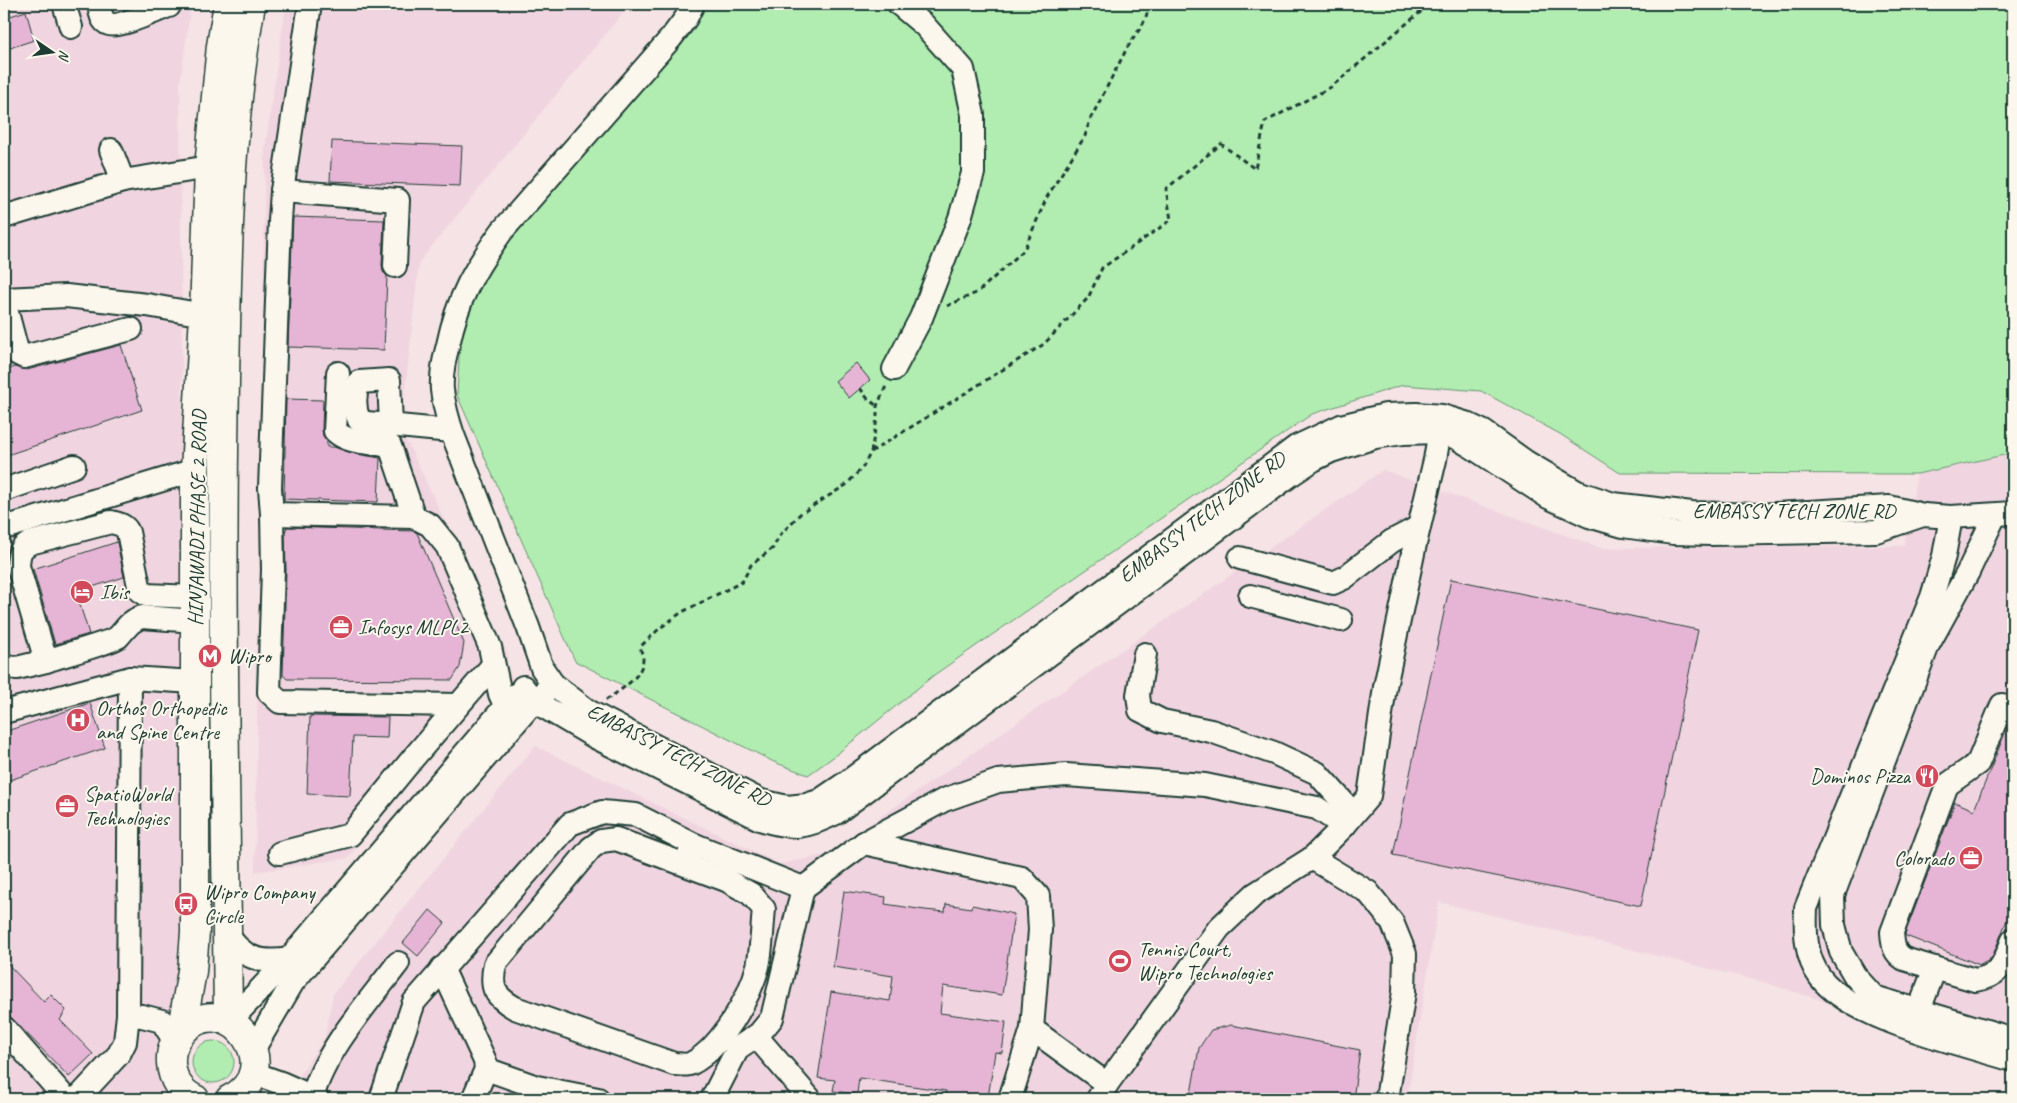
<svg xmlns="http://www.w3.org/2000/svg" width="2017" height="1103" font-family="Caveat,sans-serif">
<rect width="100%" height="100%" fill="#f5e3e5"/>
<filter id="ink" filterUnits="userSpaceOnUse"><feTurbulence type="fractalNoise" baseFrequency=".02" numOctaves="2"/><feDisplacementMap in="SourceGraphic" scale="10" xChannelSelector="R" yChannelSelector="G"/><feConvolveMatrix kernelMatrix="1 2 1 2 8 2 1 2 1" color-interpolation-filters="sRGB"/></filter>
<g filter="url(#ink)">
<!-- built -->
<g fill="#f0d5e0">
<path d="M4,4H191L180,83L185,862L168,1070L163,1099H4Z"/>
<path d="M286,4H630L419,262L401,429L509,657L348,858L255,872L265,149Z"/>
<path d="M2013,453V1061L1763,982L1439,902L1407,1099H284L325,1037L333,994L535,746L780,864L825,855L1383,470L1601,548L1904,546L1917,474Z"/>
</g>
<!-- green -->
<g fill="#b1ecb1" stroke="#689472">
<path d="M705,4H2013V453L1917,474L1620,473L1560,434L1481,391L1403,385L1312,414L934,675L832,758L808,775L774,762L575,661L457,395L460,340L480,280L520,228L693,31Z"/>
<circle cx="213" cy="1062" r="21"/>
</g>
<!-- building -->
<g fill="#e6b5d5" stroke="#1f3d34">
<path d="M26,11L34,40L4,50V18Z"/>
<path d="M332,141L462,146L460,186L330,181Z"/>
<path d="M293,217L384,220L382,265L383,272L387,276L384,350L288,347Z"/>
<path d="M121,345L142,410L4,456V371L15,367L27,370Z"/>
<path d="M856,363L870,380L849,398L835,381Z"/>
<path d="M286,399L323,400L322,430L323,436L327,441V447H334L351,453L380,458L378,502L284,499Z"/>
<path d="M287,527L414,531L417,533L464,643L460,667L452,680L287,679L283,675L286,570L285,532Z"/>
<path d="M117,542L124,577L76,592L89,634L55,644L33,569Z"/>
<path d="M1451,579L1698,630L1641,906L1393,855Z"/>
<path d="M90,703L105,748L4,782V732Z"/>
<path d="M2013,713V905L1993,955L1988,961L1980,965L1906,936L1905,934L1955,802L1974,810Z"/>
<path d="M310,716L388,717L387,738L353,737L350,796L307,794Z"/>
<path d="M844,891L886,897L885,904L925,910L945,912L946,904L971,908L972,905L1014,914L1002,995L943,986L940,1013L1006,1022L1002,1053L995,1052L988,1098L968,1095L967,1099H945L946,1091L859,1078L857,1094L833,1091L835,1080L818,1078L831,992L890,1001L893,976L833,967Z"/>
<path d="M430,910L445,923L418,956L403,943Z"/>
<path d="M4,960L44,1002L51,995L66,1010L60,1020L93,1054L69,1077L4,1010Z"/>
<path d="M1231,1025L1360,1050L1353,1099H1190L1199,1048L1211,1030Z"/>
</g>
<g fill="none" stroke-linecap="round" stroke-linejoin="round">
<!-- minor casing -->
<g stroke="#1f3d34" stroke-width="26">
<g id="minor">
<path d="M64,4L71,27"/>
<path d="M99,4C100,10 101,22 109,24C119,28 157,10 169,6L170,4"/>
<path d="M310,4L282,191L280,221L270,488L272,514L414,517L430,525L447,546L490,647L500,694L505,705"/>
<path d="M111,150L123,181"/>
<path d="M282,191L398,200L395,266"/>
<path d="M4,217L123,181L209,167"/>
<path d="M4,299L66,296L147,305L204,315"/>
<path d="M4,301L18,354L24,357L131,329"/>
<path d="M894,369L921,318L960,218L973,173V115L963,69L924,25L899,4"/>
<path d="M338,373L335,431C348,444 373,442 390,446L414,517"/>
<path d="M391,425L389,380L359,382C354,395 354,408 359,420L367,423L451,431"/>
<path d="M4,490L74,466"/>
<path d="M272,514L273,570L269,692L280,702L458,705"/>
<path d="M1995,515L1968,572L1928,645L1833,895L1834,925L1841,952L1855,976L1874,997L2013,1039"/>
<path d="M1951,517L1944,556L1932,597L1806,908C1805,931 1805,957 1820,977C1852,1020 1962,1044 2013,1060"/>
<path d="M4,528L195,470"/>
<path d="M1240,558L1333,583L1344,578L1392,541L1419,527"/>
<path d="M1250,596L1341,620"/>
<path d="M195,621L142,617C129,621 126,629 118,637C112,642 57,657 46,661L18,566C19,554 19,549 30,543L111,522C119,524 125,525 128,532L140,591L146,595L195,597"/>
<path d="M1145,654L1138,695L1140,710L1162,721L1211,731L1274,753L1317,773L1353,813"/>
<path d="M4,667L17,668L46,661"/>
<path d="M130,678L128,1015L142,1016L162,1021L175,1042"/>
<path d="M553,684L588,711L761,801L787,807L806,805L819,801L850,780L1296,447L1341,426L1386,415L1416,414L1442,416L1465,423L1484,432L1526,462L1577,492L1613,504L1692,513L1725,514L1759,515L1889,507L1923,515"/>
<path d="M523,687L534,701L595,737L760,819C795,830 804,828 836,813L1292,474L1313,460L1331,451L1375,437L1403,433L1439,432L1457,438L1472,447L1548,497L1589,516L1623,526L1673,533L1710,534L1876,531L1923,515L1951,517L2013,513"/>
<path d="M2002,705L1978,763L1947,785L1892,932C1893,944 1893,952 1904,959L1975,980C2002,976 2004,962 2013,940"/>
<path d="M4,712L130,678L194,682"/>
<path d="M864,843L1022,878L1038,896L1040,930L1032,1029L1010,1099"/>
<path d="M280,853L350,835L414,757L493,665"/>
<path d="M1312,858L1368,892L1392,922L1405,954L1404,992L1387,1099"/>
<path d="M683,864L616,839L601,841L591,848L495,964C490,988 494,996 515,1008L674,1064C679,1064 687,1066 692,1063C721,1048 750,997 758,966C762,948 762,928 764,909L751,894L726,880L683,864L695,845"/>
<path d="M226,932C241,958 261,964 289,959"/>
<path d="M442,968L485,1061L486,1069L473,1099"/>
<path d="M1919,1010L1935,968"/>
<path d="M229,1022L289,959L515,695"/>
<path d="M4,1028L66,1099L78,1098L119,1054L125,1042L128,1015"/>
<path d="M1032,1029L1107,1084"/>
<path d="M756,1036L810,1099"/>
<path d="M253,1050L293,982L534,701L553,684L542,668L528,627L453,435C448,420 444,406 442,390C441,375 444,359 448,345C458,297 474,270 502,231L671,38L686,18L693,4"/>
<path d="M486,1069L537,1087L598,1099"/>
<path d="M253,1073L281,1083L317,1099"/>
<path d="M312,1098C325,1050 368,1003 398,963"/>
<path d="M381,1099L414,1002L570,824L602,812L636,815L695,845L803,888L864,843L944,800L998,781L1066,775L1205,785L1317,808L1344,826"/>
<path d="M712,1099L738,1048L759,1034L772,1018L803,888"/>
<path d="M1098,1099L1107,1084L1219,928L1255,894L1312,858L1344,826L1369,796L1385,687L1415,544L1435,460L1442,417"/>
</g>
</g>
<!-- major casing -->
<g stroke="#1f3d34" stroke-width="31">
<g id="major">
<path d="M228,1021C226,808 221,594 225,381C227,255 229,129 251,4"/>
<path d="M181,1033L192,971L195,932V470L204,315L209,167L221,46L228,4"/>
<path d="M195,1099C181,1093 172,1079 171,1063C170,1050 176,1038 185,1029C231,987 288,1071 230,1099"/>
</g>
</g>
<!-- path -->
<g stroke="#1f3d34" stroke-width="3" stroke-dasharray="5 4" stroke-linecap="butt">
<path d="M947,306L978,292L1024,250L1047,197L1085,136L1090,120L1127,48L1143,24L1151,4"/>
<path d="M860,388L868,399L877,406"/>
<path d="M871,452L1044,344L1088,298L1102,268L1171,220L1166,189L1221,144L1255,169L1265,122L1331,87L1430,4"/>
<path d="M606,700C619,691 643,677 643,659C643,656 641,651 640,647L660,628L682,612L742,582L751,565L773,548L780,535L800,514L846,485L863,467L871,452L877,419V406L887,384"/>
</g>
<!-- minor -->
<use href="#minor" stroke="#fbf7ec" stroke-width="22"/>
<!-- major -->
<use href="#major" stroke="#fbf7ec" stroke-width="28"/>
</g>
</g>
<!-- icons -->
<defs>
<g id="hotel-disc" transform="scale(1.25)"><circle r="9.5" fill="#d1495b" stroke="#fbf7ec"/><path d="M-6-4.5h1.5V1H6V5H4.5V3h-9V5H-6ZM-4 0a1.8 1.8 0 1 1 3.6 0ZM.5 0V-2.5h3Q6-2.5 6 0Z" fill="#fff"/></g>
<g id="office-disc" transform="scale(1.25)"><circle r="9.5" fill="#d1495b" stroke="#fbf7ec"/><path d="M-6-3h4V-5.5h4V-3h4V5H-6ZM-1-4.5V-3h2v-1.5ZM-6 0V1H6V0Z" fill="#fff"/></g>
<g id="metro-disc" transform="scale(1.25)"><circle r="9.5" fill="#d1495b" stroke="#fbf7ec"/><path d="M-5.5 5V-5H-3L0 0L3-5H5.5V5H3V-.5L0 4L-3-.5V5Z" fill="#fff"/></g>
<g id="hospital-disc" transform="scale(1.25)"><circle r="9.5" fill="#d1495b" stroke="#fbf7ec"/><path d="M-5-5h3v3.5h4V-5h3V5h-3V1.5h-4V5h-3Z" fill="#fff"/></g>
<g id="restaurant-disc" transform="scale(1.25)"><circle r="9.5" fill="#d1495b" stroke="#fbf7ec"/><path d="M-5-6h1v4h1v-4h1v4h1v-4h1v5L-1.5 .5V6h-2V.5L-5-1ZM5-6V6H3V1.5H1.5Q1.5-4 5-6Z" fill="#fff"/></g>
<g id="bus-disc" transform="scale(1.25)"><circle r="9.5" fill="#d1495b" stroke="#fbf7ec"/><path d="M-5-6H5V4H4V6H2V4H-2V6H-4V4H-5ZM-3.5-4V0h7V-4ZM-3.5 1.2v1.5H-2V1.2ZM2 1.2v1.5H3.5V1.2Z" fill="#fff"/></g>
<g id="stadium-disc" transform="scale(1.25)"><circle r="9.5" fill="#d1495b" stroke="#fbf7ec"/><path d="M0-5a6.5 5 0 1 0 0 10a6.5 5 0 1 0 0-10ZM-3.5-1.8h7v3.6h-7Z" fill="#fff"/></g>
</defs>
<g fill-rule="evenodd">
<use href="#hotel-disc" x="82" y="592"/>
<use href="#office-disc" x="341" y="627"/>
<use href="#metro-disc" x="210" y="656"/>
<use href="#hospital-disc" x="78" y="720"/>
<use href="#restaurant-disc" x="1927" y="776"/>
<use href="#office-disc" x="67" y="806"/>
<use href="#office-disc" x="1971" y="858"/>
<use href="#bus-disc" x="186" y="904"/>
<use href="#stadium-disc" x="1120" y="961"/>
</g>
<g text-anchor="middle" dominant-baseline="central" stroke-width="4" stroke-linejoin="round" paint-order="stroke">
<!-- street labels -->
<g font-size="21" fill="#1f3d34" stroke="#fbf7ec">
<text x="1794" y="511">EMBASSY TECH ZONE RD</text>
<text transform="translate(1202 517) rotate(-37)">EMBASSY TECH ZONE RD</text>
<text transform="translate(197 518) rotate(-89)">HINJAWADI PHASE 2 ROAD</text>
<text transform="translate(679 755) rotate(27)">EMBASSY TECH ZONE RD</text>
</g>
<!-- poi labels -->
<g font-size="21" fill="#1f3d34" stroke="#fbf7ec" text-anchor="start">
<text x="100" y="592">Ibis</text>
<text x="358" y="627">Infosys MLPL2</text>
<text x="228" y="656">Wipro</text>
<text x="96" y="708">Orthos Orthopedic<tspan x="96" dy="24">and Spine Centre</tspan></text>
<text x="1910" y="776" text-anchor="end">Dominos Pizza</text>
<text x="84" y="794">SpatioWorld<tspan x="84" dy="24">Technologies</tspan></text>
<text x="1954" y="858" text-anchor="end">Colorado</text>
<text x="204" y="892">Wipro Company<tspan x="204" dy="24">Circle</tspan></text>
<text x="1138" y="949">Tennis Court,<tspan x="1138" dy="24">Wipro Technologies</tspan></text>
</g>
</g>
<!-- margin -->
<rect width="2017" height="1103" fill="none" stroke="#fbf7ec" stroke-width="20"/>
<rect x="10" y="10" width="1997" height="1083" fill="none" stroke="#1f3d34" stroke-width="2" filter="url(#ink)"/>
<!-- north arrow -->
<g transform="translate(52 52) rotate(103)" stroke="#fbf7ec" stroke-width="4" paint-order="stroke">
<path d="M0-4L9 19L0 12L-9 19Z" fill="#1f3d34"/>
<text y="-8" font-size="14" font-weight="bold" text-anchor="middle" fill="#1f3d34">N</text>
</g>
</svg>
